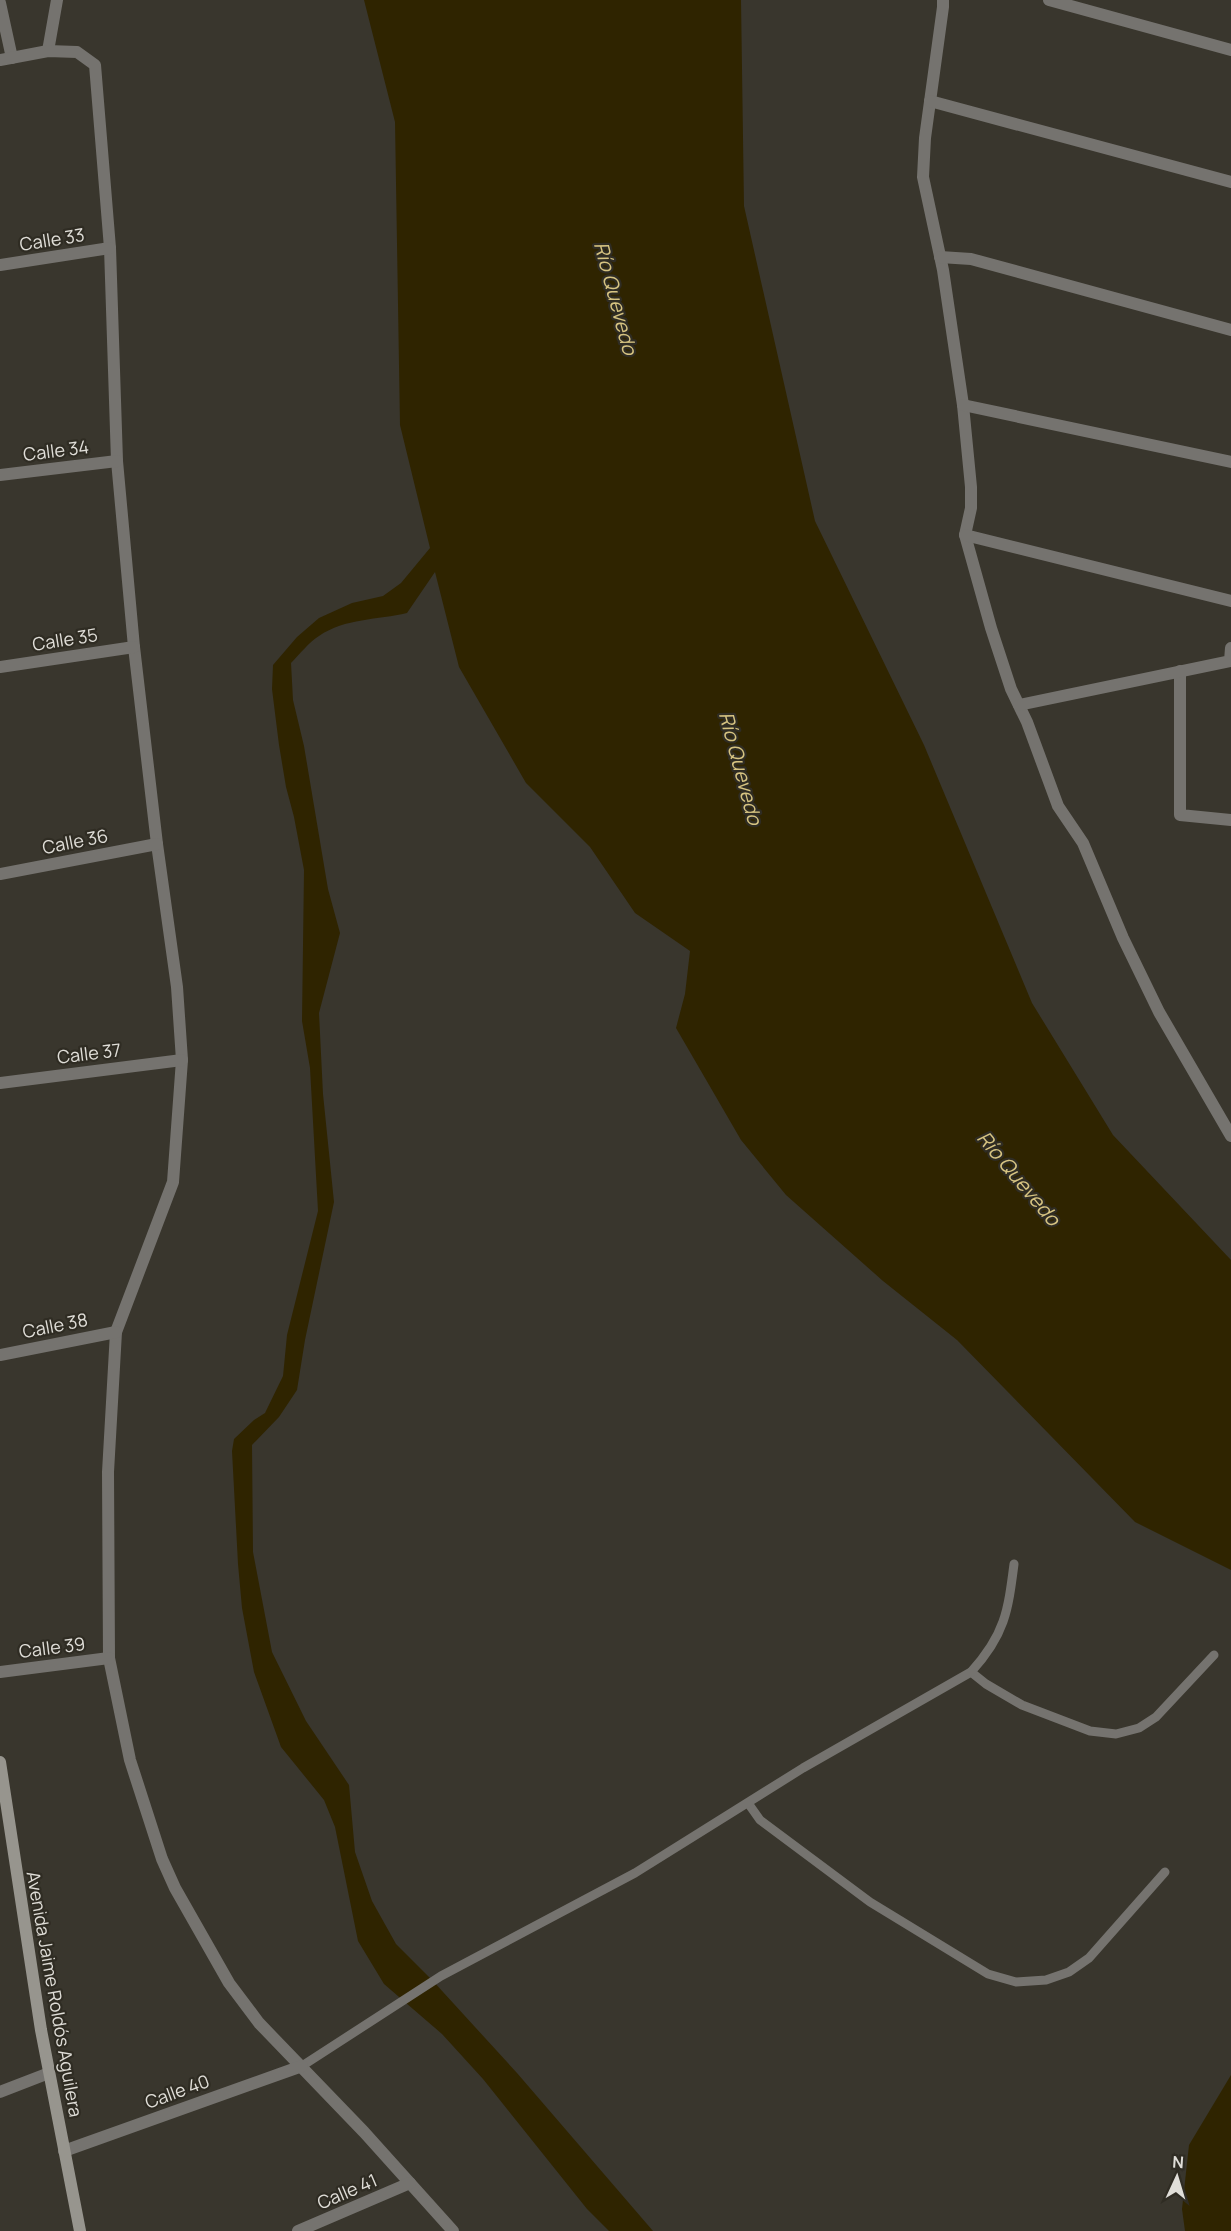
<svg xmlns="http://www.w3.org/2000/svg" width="1231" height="2231" font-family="Manrope,sans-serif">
<rect width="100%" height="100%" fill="#39362d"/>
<!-- water -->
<g fill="#2f2400">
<path d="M364,0H741L744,206L815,521L924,745L1032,1003L1113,1135L1231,1260V1570L1135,1522L957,1340L883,1281L786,1195L741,1140L676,1028L685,994L690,951L635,913L590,847L526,783L459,667L435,572L407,613C378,620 345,618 319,636C309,642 300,654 291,663L293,700L304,746L328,889L340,933L319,1013L323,1094L334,1202L305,1340L297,1390L279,1417L252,1445L253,1552L272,1652L306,1721L349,1785L355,1852L372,1901L396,1944L433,1981L517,2073L653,2231H609L587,2209L483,2079L442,2034L384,1984L358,1941L335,1827L324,1800L281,1747L254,1672L242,1608L238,1564L232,1451L234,1439L254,1420L265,1413L283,1376L287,1335L318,1211L310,1068L302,1021L304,870L294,817L286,787L279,745L272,689L273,665L297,637L319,618L352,603L383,596L401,583L430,548L400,425L395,122Z"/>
<path d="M1231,2075V2231H1185L1182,2209L1189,2145Z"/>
</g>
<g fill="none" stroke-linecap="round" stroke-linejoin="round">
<!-- lane -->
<g stroke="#75736f" stroke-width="9">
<path d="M971,1672L986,1684L1022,1705L1090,1731L1116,1734L1139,1728L1156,1717L1214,1655"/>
<path d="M748,1803L760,1820L870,1902L988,1974L1016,1982L1046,1980L1069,1972L1089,1958L1165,1872"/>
<path d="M302,2066L441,1976L635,1873L803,1768L971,1672C1005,1635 1008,1611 1014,1564"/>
</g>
<!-- street -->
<g stroke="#75736f" stroke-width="12">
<path d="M943,0V7L925,138L923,177L943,270L963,405L971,487V508L965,535L991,628L1011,689L1027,722L1058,806L1083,843L1123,938L1159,1012L1231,1136"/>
<path d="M1049,0L1231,50"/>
<path d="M0,3L12,58"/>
<path d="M48,51L57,0"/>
<path d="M0,60L48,51L77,52L95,65L110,248L117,461L134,647L157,844L177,987L182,1060L173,1182L116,1332L108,1472L109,1658L130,1760L162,1859L175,1888L229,1983L259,2023L364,2132L453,2231"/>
<path d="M930,101L1231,182"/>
<path d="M940,257L971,259L1231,330"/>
<path d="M0,265L110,248"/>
<path d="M963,405L1231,462"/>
<path d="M0,475L117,461"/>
<path d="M965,535L1231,601"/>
<path d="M0,667L134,647"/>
<path d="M1180,671V815L1231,820"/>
<path d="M1019,705L1230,661L1231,648"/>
<path d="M0,874L157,844"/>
<path d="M0,1083L182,1060"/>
<path d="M0,1355L116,1332"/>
<path d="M0,1672L109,1658"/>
<path d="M0,2092L49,2073"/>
<path d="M64,2151L302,2066"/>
<path d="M298,2231L410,2183"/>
</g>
<!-- secondary -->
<path stroke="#97958e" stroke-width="12" d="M0,1762L41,2030L80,2231"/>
</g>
<g text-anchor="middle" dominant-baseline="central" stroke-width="4.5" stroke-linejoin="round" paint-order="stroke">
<!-- street labels -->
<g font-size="18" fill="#e0ded8" stroke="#2f2c23">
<text transform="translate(52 239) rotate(-9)">Calle 33</text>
<text transform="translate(56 450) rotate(-7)">Calle 34</text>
<text transform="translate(65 639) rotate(-9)">Calle 35</text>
<text transform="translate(75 841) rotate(-11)">Calle 36</text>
<text transform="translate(89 1053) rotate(-7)">Calle 37</text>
<text transform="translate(55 1325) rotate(-11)">Calle 38</text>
<text transform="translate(52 1647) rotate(-7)">Calle 39</text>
<text transform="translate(55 1994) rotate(80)">Avenida Jaime Roldós Aguilera</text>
<text transform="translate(177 2091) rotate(-20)">Calle 40</text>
<text transform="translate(347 2191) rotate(-23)">Calle 41</text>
</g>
<!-- water labels -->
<g font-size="20" font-style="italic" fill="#d6c381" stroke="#2f2c23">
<text transform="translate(616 298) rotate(75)">Río Quevedo</text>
<text transform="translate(741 768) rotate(75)">Río Quevedo</text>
<text transform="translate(1019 1178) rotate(50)">Río Quevedo</text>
</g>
</g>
<!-- north arrow -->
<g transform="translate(1177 2177) rotate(4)" stroke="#2f2c23" stroke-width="4.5" paint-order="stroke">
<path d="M0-4.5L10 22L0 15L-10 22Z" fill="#e0ded8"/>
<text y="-9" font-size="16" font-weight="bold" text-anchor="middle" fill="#e0ded8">N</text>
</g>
</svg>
